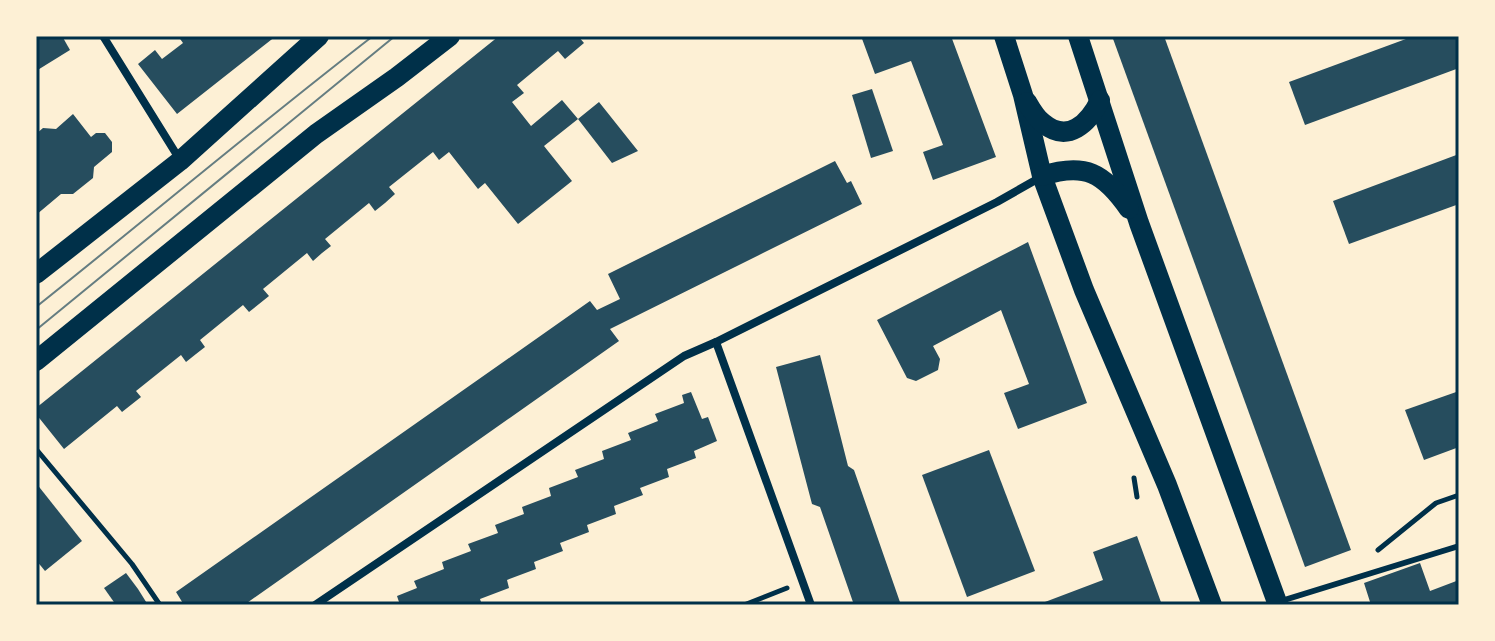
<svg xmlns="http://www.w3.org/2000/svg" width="1495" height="641" font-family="'DM Sans',sans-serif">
<rect width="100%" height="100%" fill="#fdf0d5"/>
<!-- building -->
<g fill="#264d5e">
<path d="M36,36H62L70,50L36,71Z"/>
<path d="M178,36H276L177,114L138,64L155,50L162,59L183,43Z"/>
<path d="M499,36H578L584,43L565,59L558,51L517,85L524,93L512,102L531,126L562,100L578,119L599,102L638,151L612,163L578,119L544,146L572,181L518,224L485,183L478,189L449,152L439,160L433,152L389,187L395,194L385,203L375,211L369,203L325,239L331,246L322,253L313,261L307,253L263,289L269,296L249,312L243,305L200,340L205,347L196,354L186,362L181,355L136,391L141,397L122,412L117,406L64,449L36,414V408Z"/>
<path d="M861,36H951L996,157L933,180L923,152L943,145L911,61L875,74Z"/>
<path d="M1112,36H1164L1351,550L1305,567Z"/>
<path d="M1414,36H1459V68L1305,125L1289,82Z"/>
<path d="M872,89L893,151L871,158L852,95Z"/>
<path d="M73,114L91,137L96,133H105L112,142V152L94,167L93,178L73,194H61L36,215V134L43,128L56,129Z"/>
<path d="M1459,154V204L1349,244L1333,201Z"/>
<path d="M835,161L847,183L851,181L862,204L610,329L619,341L244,605H184L176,592L590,301L597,310L620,299L608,274Z"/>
<path d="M1028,242L1087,403L1018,429L1004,393L1029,384L1001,310L933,346L940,359L938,370L916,381L907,378L877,320Z"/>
<path d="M820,355L848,466L854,470L901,605H854L820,507L812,504L776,367Z"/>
<path d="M1459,391V447L1424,460L1405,410Z"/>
<path d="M691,392L702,419L708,417L717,441L694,451L696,458L667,469L669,477L640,488L643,495L614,506L616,514L587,525L589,532L560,543L563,551L534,562L536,569L507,580L509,588L480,599L482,605H400L397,596L417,588L414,581L444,569L442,562L471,551L468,544L498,533L495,525L524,514L522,507L551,496L549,488L578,477L575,470L604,459L602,451L631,440L628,433L658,421L655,414L684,403L682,395Z"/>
<path d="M989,450L1035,571L967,597L922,475Z"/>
<path d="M36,483L82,541L45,571L36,560Z"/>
<path d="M1137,536L1162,605H1037L1103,580L1093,552Z"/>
<path d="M1420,563L1430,591L1459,580V605H1371L1364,583Z"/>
<path d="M126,573L138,589L148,605H116L104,588Z"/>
</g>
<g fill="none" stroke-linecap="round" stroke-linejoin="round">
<!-- path -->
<g stroke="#003049" stroke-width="5">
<path d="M36,449L132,564L160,605"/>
<path d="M1134,478L1137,497"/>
<path d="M1378,550L1436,503L1459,495"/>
<path d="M744,605L787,588"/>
</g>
<!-- service -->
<path stroke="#003049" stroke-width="6" d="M1281,601L1459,546"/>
<!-- minor -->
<g stroke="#003049" stroke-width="8">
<path d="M103,36L180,160"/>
<path d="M716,342L811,605"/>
<path d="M315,605L684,356L716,342L997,202L1041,177"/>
</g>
<!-- primary -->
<g stroke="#003049" stroke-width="20">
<path d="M1004,36L1023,95L1042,176L1084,290L1167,485L1212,605"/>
<path d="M1078,36L1139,223L1278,605"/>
<path d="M1027,102C1031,109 1036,118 1043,123C1068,144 1089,123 1100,100"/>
<path d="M1042,176C1085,162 1104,173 1129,209"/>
<path d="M36,274L180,161L319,36"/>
<path d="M36,361L316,134L397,77L450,36"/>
</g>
<!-- tram -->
<g stroke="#657d81" stroke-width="2">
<path d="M36,307C149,217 259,124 373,36"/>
<path d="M36,330L395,36"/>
</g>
</g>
<!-- border -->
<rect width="1495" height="641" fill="none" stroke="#fdf0d5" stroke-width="76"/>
<rect x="38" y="38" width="1419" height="565" fill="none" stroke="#003049" stroke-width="3"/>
</svg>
